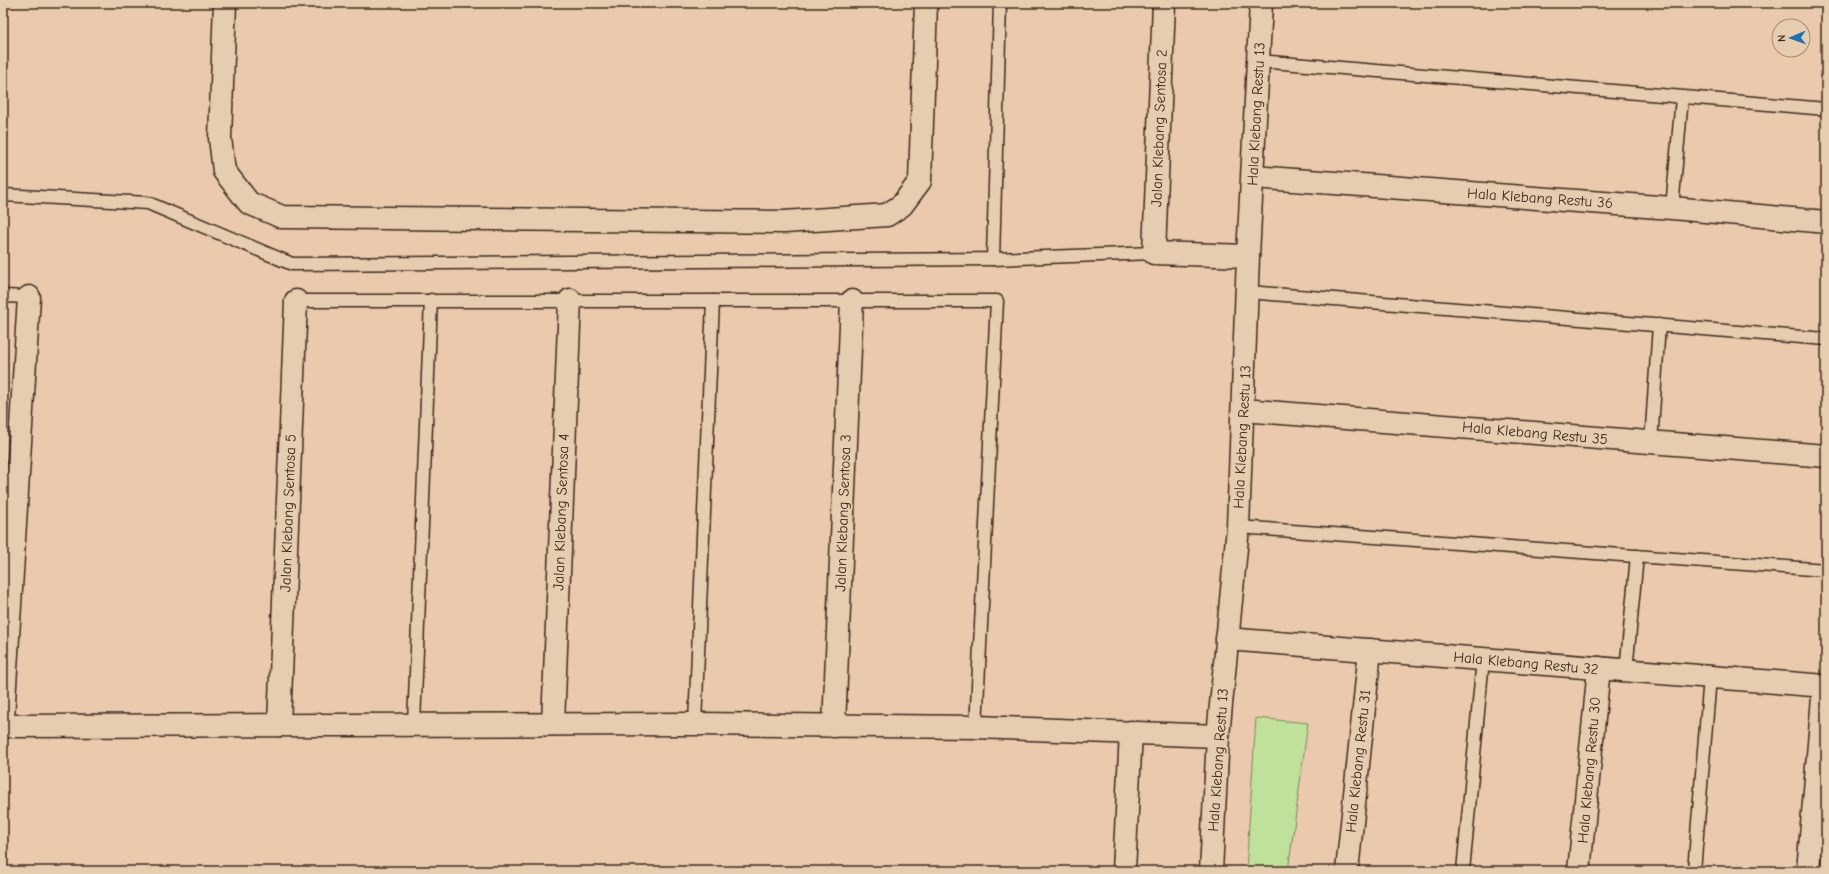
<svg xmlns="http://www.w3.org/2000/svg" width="1829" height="874" font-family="'Comic Neue',sans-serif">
<rect width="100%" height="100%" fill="#ebc9ad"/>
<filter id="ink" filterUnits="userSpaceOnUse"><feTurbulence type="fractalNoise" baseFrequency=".025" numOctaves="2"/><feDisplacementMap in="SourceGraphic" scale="8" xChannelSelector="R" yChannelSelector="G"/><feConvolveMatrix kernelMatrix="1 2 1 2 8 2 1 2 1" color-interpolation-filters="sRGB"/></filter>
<g filter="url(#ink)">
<!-- green -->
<path fill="#bfe19b" stroke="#7d865c" d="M1256,718L1308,723L1288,871H1246Z"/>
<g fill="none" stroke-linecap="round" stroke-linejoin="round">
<!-- service casing -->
<g stroke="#3b2a1e" stroke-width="15">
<g id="service">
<path d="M1259,61L1826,109"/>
<path d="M3,195L148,203L292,264L993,259L1154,253"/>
<path d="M1672,208L1682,98"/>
<path d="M993,259L1000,3"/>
<path d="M1248,292L1826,339"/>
<path d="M3,296L29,297"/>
<path d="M296,301H997L976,727"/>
<path d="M1651,443L1659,325"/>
<path d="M1238,527L1826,570"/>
<path d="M1626,671L1637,556"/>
<path d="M414,724L431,300"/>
<path d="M695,724L713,301"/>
<path d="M1463,871L1483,659"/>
<path d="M1694,871L1710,677"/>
</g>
</g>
<!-- minor casing -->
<g stroke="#3b2a1e" stroke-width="25">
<g id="minor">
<path d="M225,3L220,138L224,171L249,203L282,217L784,222L887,215L902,205L920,181L926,3"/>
<path d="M1164,3L1154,253L1248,256"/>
<path d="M1253,177L1672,208L1826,222"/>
<path d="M1243,410L1826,456"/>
<path d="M1227,639L1826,686"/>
<path d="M3,718L29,297"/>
<path d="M553,724L570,300"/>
<path d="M279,725L296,301"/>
<path d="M3,726L695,724L976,727L1218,736"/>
<path d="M834,726L852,301"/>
<path d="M1124,871L1131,732"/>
<path d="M1211,871L1218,736L1238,527L1248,256L1261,3"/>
<path d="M1347,871L1370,650"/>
<path d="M1579,871L1599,668"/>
<path d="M1808,871L1824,686"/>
</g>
</g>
<!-- service -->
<use href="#service" stroke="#e7cdaf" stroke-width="12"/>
<!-- minor -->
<use href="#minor" stroke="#e7cdaf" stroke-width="22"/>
</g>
</g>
<g text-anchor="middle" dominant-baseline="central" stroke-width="3.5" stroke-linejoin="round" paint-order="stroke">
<!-- street labels -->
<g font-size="15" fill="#3b2a1e" stroke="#e7cdaf">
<text transform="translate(1256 114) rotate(-87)">Hala Klebang Restu 13</text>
<text transform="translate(1159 128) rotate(-88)">Jalan Klebang Sentosa 2</text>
<text transform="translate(1540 198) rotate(4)">Hala Klebang Restu 36</text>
<text transform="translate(1535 433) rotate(5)">Hala Klebang Restu 35</text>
<text transform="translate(1242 437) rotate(-87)">Hala Klebang Restu 13</text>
<text transform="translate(561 512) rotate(-88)">Jalan Klebang Sentosa 4</text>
<text transform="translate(288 513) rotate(-88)">Jalan Klebang Sentosa 5</text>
<text transform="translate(843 513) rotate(-88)">Jalan Klebang Sentosa 3</text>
<text transform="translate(1526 663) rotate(5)">Hala Klebang Restu 32</text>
<text transform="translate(1218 760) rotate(-86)">Hala Klebang Restu 13</text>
<text transform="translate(1358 761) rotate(-84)">Hala Klebang Restu 31</text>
<text transform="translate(1589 770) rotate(-85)">Hala Klebang Restu 30</text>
</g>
</g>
<!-- margin -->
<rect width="1829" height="874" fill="none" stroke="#e7cdaf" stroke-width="16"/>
<rect x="8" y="8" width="1813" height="858" fill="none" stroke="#3b2a1e" stroke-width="1.5" filter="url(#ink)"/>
<!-- north arrow -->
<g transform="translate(1791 38) rotate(268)"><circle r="19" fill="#e7cdaf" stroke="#a28c75"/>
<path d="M0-3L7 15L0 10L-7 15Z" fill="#1f6fb2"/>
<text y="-6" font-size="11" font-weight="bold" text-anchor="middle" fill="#3b2a1e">N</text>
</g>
</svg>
